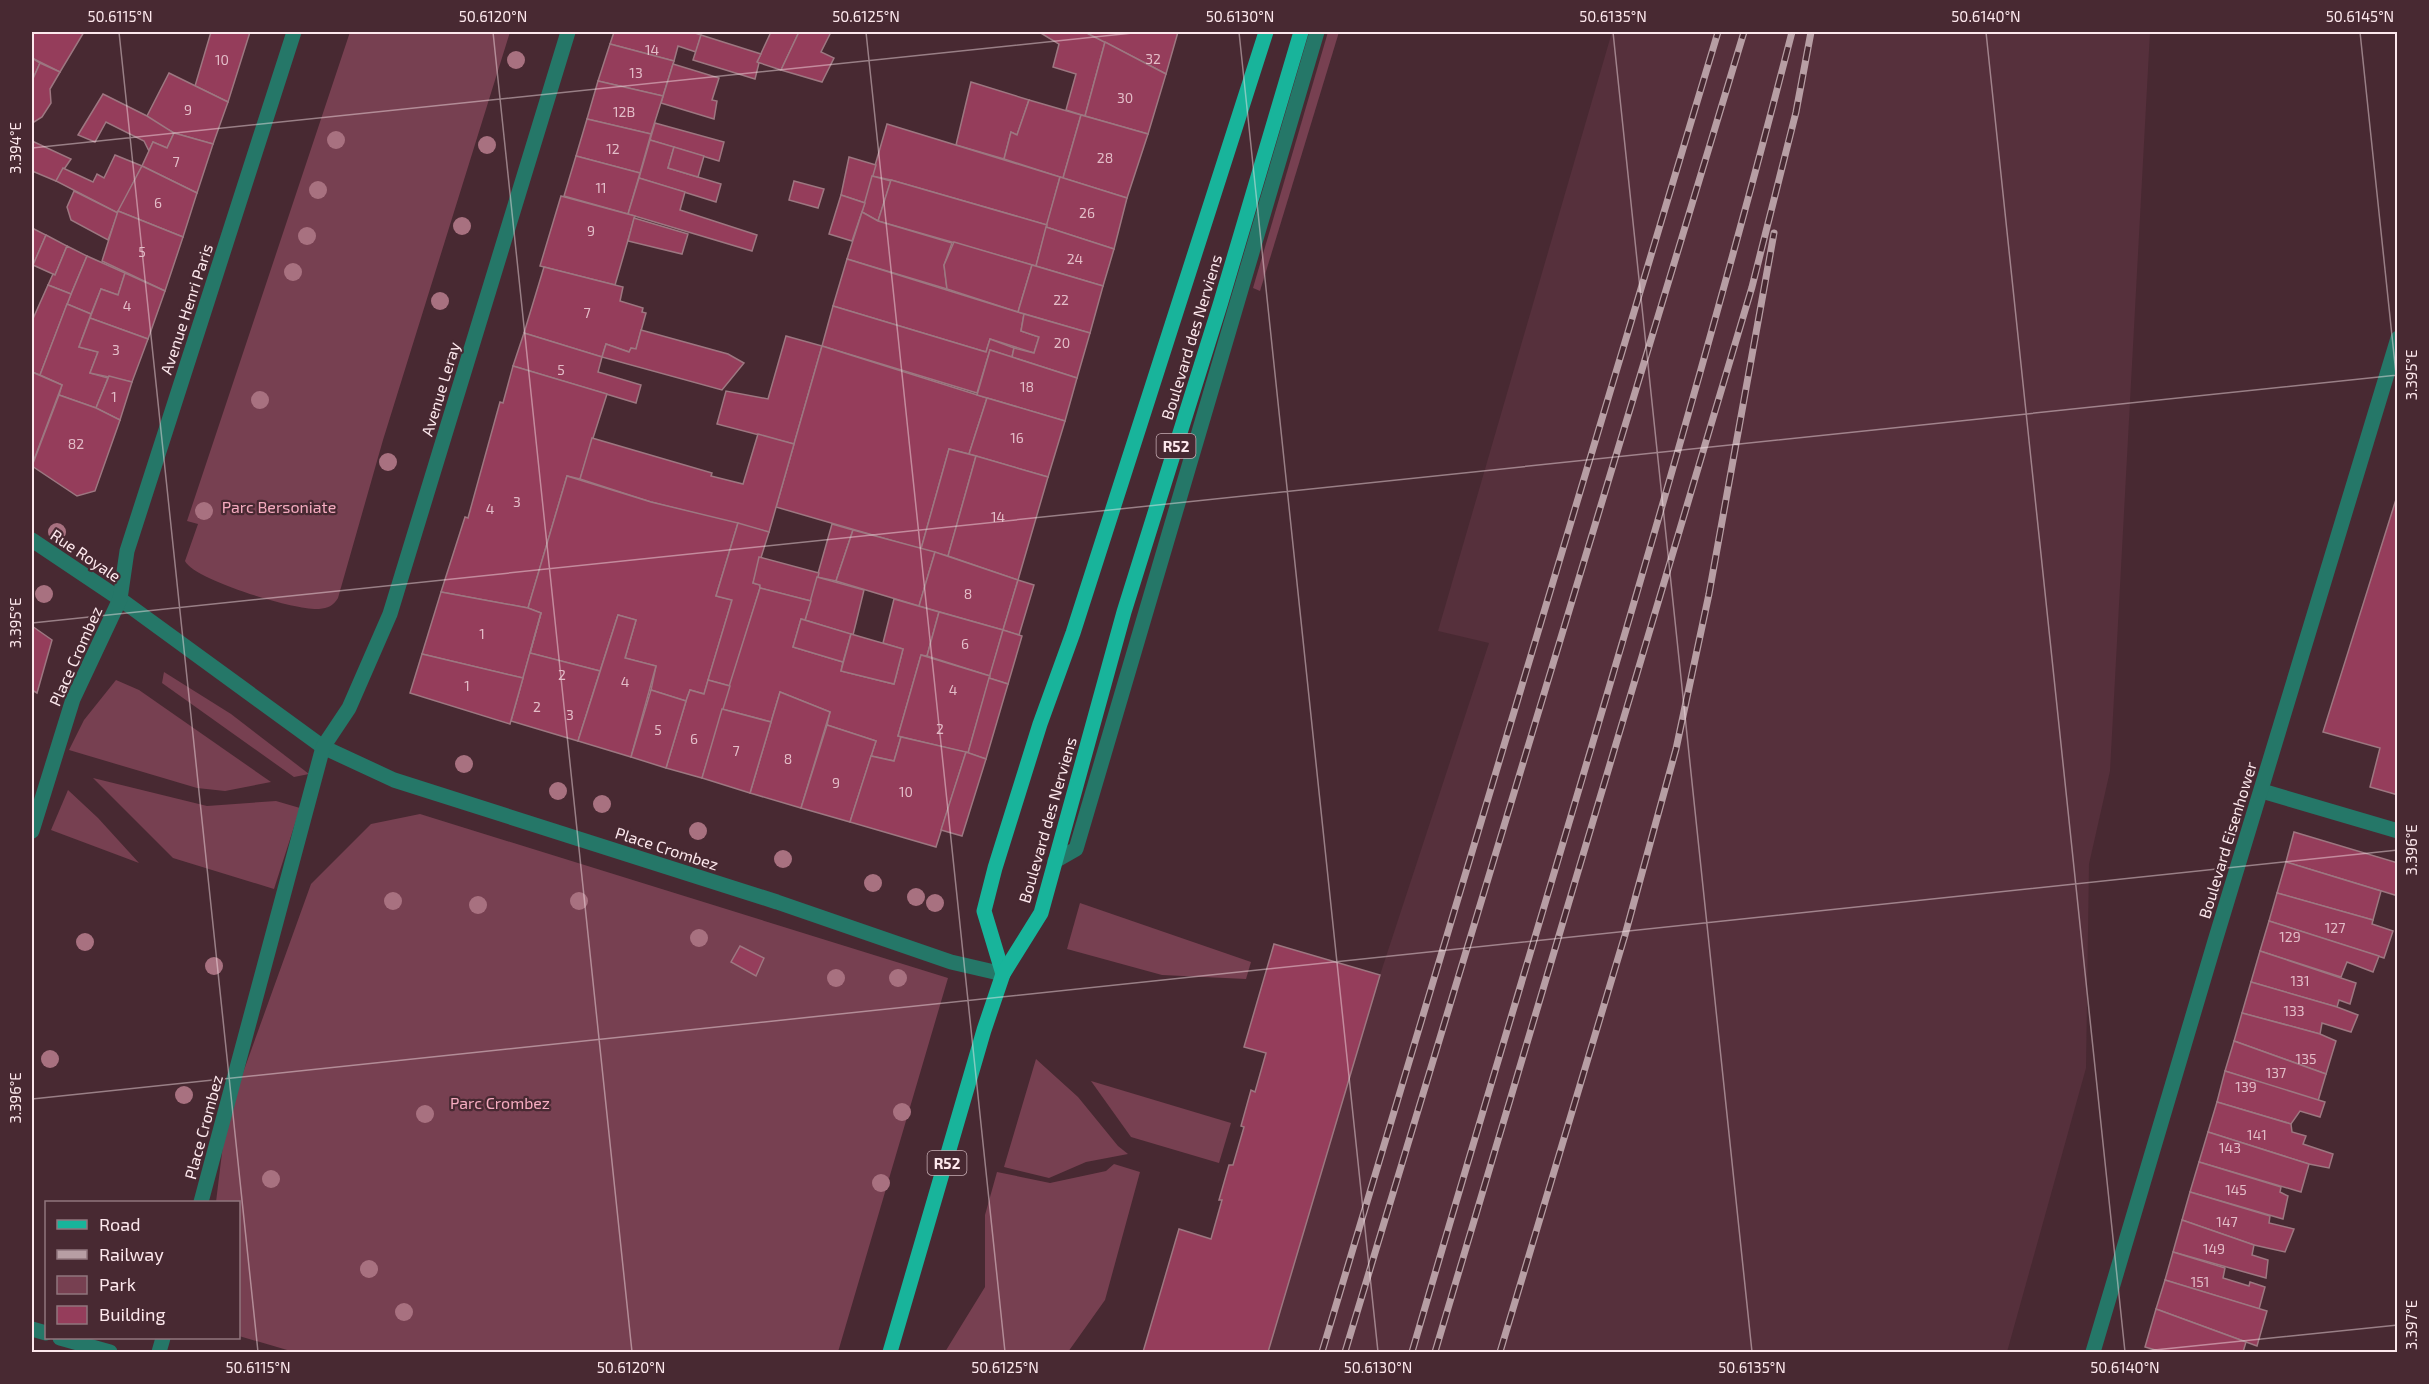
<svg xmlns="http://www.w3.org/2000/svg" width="2429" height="1384" font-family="'Exo 2',sans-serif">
<rect width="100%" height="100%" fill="#482932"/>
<!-- built -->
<path fill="#56303c" d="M1612,32H2150L2110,771L2089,864L2086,1068L2007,1352H1268L1380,975L1489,643L1438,631Z"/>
<!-- green -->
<g fill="#774051">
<path d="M350,32H510L383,440L338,598C333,606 328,608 319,609C296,611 194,580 185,561L198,524L187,521Z"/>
<path d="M1328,32H1339L1260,291L1253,288Z"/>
<path d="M164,672L231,714L309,774L294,777L162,683Z"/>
<path d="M116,680L139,690L271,782L225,791L197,788L69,750L84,720Z"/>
<path d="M93,778L207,806L276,801L300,808L274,889L173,858Z"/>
<path d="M68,790L98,818L139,863L51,830Z"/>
<path d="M420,814L948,978L838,1352H294L239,1336L238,1202H216L226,1120L311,884L371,824Z"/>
<path d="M1080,903L1251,962L1246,979L1162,975L1067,949Z"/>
<path d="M1036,1059L1078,1097L1118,1146L1128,1154L1086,1162L1049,1178L1004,1167Z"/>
<path d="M1091,1081L1231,1123L1219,1163L1131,1137Z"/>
<path d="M1114,1164L1140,1172L1105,1300L1068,1352H945L985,1287V1215L997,1172L1050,1183L1106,1171Z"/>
</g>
<!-- building -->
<g fill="#953d5b" stroke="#9d7781" stroke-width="1.5">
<path d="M33,32H84L60,72L32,58Z"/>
<path d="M211,32H250L228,102L195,86Z"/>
<path d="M614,32H692L701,35L696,52L678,46L674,61L610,44Z"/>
<path d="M771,32H799L781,70L757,62Z"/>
<path d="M799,32H831L821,52L834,58L822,82L781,70Z"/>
<path d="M1039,32H1085L1105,42L1085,116L1066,110L1076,74L1053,67L1059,44Z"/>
<path d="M1085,32H1178L1166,74Z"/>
<path d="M701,35L761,54L757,62L759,63L755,79L693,60Z"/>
<path d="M1105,42L1166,74L1148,134L1085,116Z"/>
<path d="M610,44L674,61L663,96L598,81Z"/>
<path d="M32,58L40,63L32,81Z"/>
<path d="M40,63L60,72L50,89L51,103L42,117L34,122L32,120V81Z"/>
<path d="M673,64L719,78L712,100L717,101L714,119L661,103Z"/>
<path d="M169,73L228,102L213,144L174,133L146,118Z"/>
<path d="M598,81L663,96L651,134L587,119Z"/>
<path d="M971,82L1029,100L1017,135L1011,132L1004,159L956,145Z"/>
<path d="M103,94L147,116L174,133L167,148L153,142L149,151L144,141L106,122L95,142L78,135Z"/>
<path d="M1029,100L1081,115L1063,178L1004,159L1011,132L1017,135Z"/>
<path d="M1081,115L1148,134L1127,198L1063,178Z"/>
<path d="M587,119L651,134L640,173L576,156Z"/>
<path d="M655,123L724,142L719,161L650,140Z"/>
<path d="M887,124L1060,177L1047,225L891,180L872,176Z"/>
<path d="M174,133L213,144L197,193L142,166L153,142L167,148Z"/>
<path d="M650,140L674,147L668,168L721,184L716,202L639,178Z"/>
<path d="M32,141L71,159L56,181L32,171Z"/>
<path d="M674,147L704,156L698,177L668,168Z"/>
<path d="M115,155L142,166L118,213L56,181L63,168L93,182L97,174L104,178Z"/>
<path d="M576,156L640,173L628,214L564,196Z"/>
<path d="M849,157L876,165L865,203L841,195Z"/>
<path d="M142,166L197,193L183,237L118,211Z"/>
<path d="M872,176L891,181L878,221L862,212Z"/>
<path d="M1060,177L1127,198L1114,249L1046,227Z"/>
<path d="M639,178L685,192L680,210L757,235L752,251L628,214Z"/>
<path d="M891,180L1047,225L1036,266L878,221Z"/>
<path d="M794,181L824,189L818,208L789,200Z"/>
<path d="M74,191L118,213L108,240L71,220L67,207Z"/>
<path d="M841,195L865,203L852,241L829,234Z"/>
<path d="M561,196L635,216L615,285L540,266Z"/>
<path d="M118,211L183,237L165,291L102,261Z"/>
<path d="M862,212L878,221L952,243L944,265L947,289L847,259Z"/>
<path d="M634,218L688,234L682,254L628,241Z"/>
<path d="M1046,227L1114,249L1103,286L1036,266Z"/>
<path d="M32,228L46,235L32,268Z"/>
<path d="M46,235L67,246L55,275L33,265Z"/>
<path d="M954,242L1032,265L1018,312L947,289L944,265Z"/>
<path d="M67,246L87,256L71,294L48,285L53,274L55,275Z"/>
<path d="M87,256L125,273L118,295L101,289L91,314L67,304Z"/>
<path d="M847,259L1024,314L1021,331L1039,337L1034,353L990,339L986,352L833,306Z"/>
<path d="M1032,265L1103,286L1090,333L1018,312Z"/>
<path d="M544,267L623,287L620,301L643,308L642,312L646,313L636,349L631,348L629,352L606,344L602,357L524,333Z"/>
<path d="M125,273L165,291L148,339L90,318L101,289L118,295Z"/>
<path d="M48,285L71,294L40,375L32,372V321Z"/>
<path d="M67,304L91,314L79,347L98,352L90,373L108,378L96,408L59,395L62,385L40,375Z"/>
<path d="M833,306L986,352L990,339L1014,348L1012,357L990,350L977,393L822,346Z"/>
<path d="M1024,314L1090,333L1077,378L1012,357L1014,348L1034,353L1039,337L1021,331Z"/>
<path d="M90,318L148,339L132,382L90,373L98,352L79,347Z"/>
<path d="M641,330L728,354L744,363L722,390L602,357L606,344L629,352L631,348L636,349Z"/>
<path d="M524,333L602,357L598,372L641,385L636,403L513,366Z"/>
<path d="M786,336L822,346L794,444L717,424L726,391L768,399Z"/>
<path d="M822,346L987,398L969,454L949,449L921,549L776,507Z"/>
<path d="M990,350L1077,378L1065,421L977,395Z"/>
<path d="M513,366L607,394L580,479L567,476L528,608L441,592L465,517L468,518L500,402L503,403Z"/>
<path d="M32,372L62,385L32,465Z"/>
<path d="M109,376L132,382L120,420L96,408Z"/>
<path d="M59,395L96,408L120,420L95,491L77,496L32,466Z"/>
<path d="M987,398L1065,421L1048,477L969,454Z"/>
<path d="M758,434L794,444L769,532L651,502L580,479L592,438L712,473L711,476L743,484Z"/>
<path d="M949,449L976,456L948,556L921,549Z"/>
<path d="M976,456L1048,477L1018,580L948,556Z"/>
<path d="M567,476L651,502L738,523L716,596L732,600L704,694L690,690L686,701L651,690L656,666L625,658L636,620L618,615L600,671L530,653L541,613L528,608Z"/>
<path d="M2398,493V795L2370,787L2380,748L2323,732Z"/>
<path d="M738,523L769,532L753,583L760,585V588L730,686L708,680L732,600L716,596Z"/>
<path d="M832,524L853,530L836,581L817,577Z"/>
<path d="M853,530L935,552L919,606L836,581Z"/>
<path d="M935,552L1018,580L1003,630L919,606Z"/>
<path d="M759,557L819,573L811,601L760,588V585L753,583Z"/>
<path d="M817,577L864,590L853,635L805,620Z"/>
<path d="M1018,580L1034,585L1019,635L1003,630Z"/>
<path d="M760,588L811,601L805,620L801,619L793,647L843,662L841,671L894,684L903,649L883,643L894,599L939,612L927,656L921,655L898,736L901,737L894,761L871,756L876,741L827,725L830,712L780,692L771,722L722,709Z"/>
<path d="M441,592L528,608L541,613L523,678L422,654Z"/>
<path d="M939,612L1003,630L990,676L927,656Z"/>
<path d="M541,613L530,653L600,671L578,741L511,721Z"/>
<path d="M618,615L636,620L625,658L656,666L631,757L578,741Z"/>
<path d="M801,619L851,634L843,662L793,647Z"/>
<path d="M32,626L52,640L37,693L32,690Z"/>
<path d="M1003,630L1022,636L1008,684L989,678Z"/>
<path d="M851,634L903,649L894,684L841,671Z"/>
<path d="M422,654L523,678L510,724L410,693Z"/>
<path d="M921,655L990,676L968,753L898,736Z"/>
<path d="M989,678L1008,684L986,759L968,753Z"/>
<path d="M708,680L730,686L702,778L666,768L686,701L690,690L704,694Z"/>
<path d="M651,690L686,701L666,768L631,757Z"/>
<path d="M780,692L830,712L801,808L750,793Z"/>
<path d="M722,709L771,722L750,793L702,778Z"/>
<path d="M827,725L876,741L850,822L801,808Z"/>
<path d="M901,737L966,752L936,847L850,822L871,756L894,761Z"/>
<path d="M966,752L986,759L962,836L941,830Z"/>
<path d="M2294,832L2398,863V896L2286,862Z"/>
<path d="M2286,862L2381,891L2373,920L2277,893Z"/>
<path d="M2277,893L2373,920L2372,924L2393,931L2384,958L2269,921Z"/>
<path d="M2269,921L2379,956L2373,972L2347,962L2341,977L2260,951Z"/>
<path d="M1274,944L1380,975L1268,1352H1143L1179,1229L1211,1239L1222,1200H1219L1229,1165H1233L1244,1127L1241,1126L1251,1090L1255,1092L1266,1053L1244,1047Z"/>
<path d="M740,946L764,958L756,976L731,962Z"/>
<path d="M2260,951L2356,983L2350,1004L2339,1000L2337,1007L2251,982Z"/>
<path d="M2251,982L2337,1007L2358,1015L2351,1032L2322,1023L2320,1034L2242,1013Z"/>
<path d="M2242,1013L2320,1034L2336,1041L2326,1074L2234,1041Z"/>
<path d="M2234,1041L2326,1074L2318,1101L2225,1071Z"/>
<path d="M2225,1071L2325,1102L2320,1117L2300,1111L2291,1124L2217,1102Z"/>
<path d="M2217,1102L2291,1124L2292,1132L2306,1136L2303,1144L2333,1154L2329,1168L2309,1164L2208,1132Z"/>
<path d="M2208,1132L2309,1164L2301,1192L2199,1162Z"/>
<path d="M2199,1162L2281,1187L2280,1192L2288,1196L2283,1219L2190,1192Z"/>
<path d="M2190,1192L2270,1216L2269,1223L2294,1229L2285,1252L2254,1245L2182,1220Z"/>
<path d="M2182,1220L2254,1245L2252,1255L2268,1260L2266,1278L2173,1252Z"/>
<path d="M2173,1252L2225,1268L2223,1278L2249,1286L2250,1282L2265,1287L2259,1309L2165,1280Z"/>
<path d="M2165,1280L2267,1311L2257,1346L2156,1309Z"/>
<path d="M2156,1309L2246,1342L2243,1352H2162L2145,1347Z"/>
</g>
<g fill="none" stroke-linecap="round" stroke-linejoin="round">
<!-- service -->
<path stroke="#257768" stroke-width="15" d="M1055,861L1076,849L1317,32"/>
<!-- minor -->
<g stroke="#257768" stroke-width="15">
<path d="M32,540L120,599L323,747L394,780L777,902L951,962L1003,974"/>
<path d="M2262,791L2398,831"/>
<path d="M32,831L73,699L120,599L127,551L294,32"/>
<path d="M201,1202L323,747L349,708L390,614L568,32"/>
<path d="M32,1329L46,1333"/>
<path d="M60,1338L110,1352"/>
<path d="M159,1352L163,1338"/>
</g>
<!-- tertiary -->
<path stroke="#257768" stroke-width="15" d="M2093,1352L2215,941L2398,338"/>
<!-- primary -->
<g stroke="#18b49b" stroke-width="15">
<path d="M1003,974L984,911L995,868L1040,724L1073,633L1266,32"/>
<path d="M890,1352L984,1030L1003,974L1041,913L1124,612L1220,305L1301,32"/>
</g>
<!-- rail casing -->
<g stroke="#b79ea4" stroke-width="7">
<g id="rail">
<path d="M1322,1352L1718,32"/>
<path d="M1345,1352L1744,32"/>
<path d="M1412,1352C1540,913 1678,476 1792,32"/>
<path d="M1435,1352L1752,287L1796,112L1811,32"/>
<path d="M1500,1352L1625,935L1676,749L1709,594L1774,233"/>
</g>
</g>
<!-- rail -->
<use href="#rail" stroke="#482932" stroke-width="4.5" stroke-dasharray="14" stroke-linecap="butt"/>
</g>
<!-- trees -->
<g fill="#a87180">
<circle cx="516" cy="60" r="9"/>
<circle cx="336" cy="140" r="9"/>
<circle cx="487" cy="145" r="9"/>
<circle cx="318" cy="190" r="9"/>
<circle cx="462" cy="226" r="9"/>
<circle cx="307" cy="236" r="9"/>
<circle cx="293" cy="272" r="9"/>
<circle cx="440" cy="301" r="9"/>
<circle cx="260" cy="400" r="9"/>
<circle cx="388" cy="462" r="9"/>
<circle cx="204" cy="511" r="9"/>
<circle cx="57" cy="532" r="9"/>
<circle cx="44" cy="594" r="9"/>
<circle cx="464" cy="764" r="9"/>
<circle cx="558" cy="791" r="9"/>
<circle cx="602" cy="804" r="9"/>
<circle cx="698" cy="831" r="9"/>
<circle cx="783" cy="859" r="9"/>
<circle cx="873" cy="883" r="9"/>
<circle cx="916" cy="897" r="9"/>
<circle cx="393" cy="901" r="9"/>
<circle cx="579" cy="901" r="9"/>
<circle cx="935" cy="903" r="9"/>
<circle cx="478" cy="905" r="9"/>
<circle cx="699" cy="938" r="9"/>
<circle cx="85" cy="942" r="9"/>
<circle cx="214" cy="966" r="9"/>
<circle cx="836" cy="978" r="9"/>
<circle cx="898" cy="978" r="9"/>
<circle cx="50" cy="1059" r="9"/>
<circle cx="184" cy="1095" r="9"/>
<circle cx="902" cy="1112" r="9"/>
<circle cx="425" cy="1114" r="9"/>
<circle cx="271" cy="1179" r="9"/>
<circle cx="881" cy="1183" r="9"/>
<circle cx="369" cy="1269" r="9"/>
<circle cx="404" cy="1312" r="9"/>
</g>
<!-- ticks -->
<path fill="none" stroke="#fde8ed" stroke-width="1.5" stroke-opacity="0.45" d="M119,32L258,1352M493,32L632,1352M866,32L1005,1352M1239,32L1378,1352M1613,32L1752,1352M1986,32L2125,1352M2360,32L2398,393M32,148L1142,32M32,623L2398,375M32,1099L2398,850M2135,1352L2398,1325"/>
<g text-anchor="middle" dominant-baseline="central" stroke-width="4.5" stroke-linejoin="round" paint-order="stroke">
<!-- number labels -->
<g font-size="14" fill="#e3bdc8">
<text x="652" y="49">14</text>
<text x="1153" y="58">32</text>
<text x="222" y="59">10</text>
<text x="636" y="72">13</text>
<text x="1125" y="97">30</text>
<text x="188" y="109">9</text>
<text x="624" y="111">12B</text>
<text x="613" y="148">12</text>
<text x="1105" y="157">28</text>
<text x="176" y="161">7</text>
<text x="601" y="187">11</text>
<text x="158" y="202">6</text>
<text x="1087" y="212">26</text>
<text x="591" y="230">9</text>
<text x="142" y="251">5</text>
<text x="1075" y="258">24</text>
<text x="1061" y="299">22</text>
<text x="127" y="305">4</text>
<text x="587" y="312">7</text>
<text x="1062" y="342">20</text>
<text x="116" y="349">3</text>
<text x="561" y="369">5</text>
<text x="1027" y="386">18</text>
<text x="114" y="396">1</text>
<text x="1017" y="437">16</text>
<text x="76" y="443">82</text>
<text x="517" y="501">3</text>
<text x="490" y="508">4</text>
<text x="998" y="516">14</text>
<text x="968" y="593">8</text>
<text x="482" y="633">1</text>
<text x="965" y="643">6</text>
<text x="562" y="674">2</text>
<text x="625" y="681">4</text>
<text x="467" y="685">1</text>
<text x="953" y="689">4</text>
<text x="537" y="706">2</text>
<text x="570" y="714">3</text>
<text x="940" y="728">2</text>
<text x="658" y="729">5</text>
<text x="694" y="738">6</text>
<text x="736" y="750">7</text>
<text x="788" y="758">8</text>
<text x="836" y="782">9</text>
<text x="906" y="791">10</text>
<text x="2335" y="927">127</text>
<text x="2290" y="936">129</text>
<text x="2300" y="980">131</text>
<text x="2294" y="1010">133</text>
<text x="2306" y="1058">135</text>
<text x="2276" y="1072">137</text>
<text x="2246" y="1086">139</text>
<text x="2257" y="1134">141</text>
<text x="2230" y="1147">143</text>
<text x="2236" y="1189">145</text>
<text x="2227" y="1221">147</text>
<text x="2214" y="1248">149</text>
<text x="2200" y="1281">151</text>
</g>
<!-- shield labels -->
<g fill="#482932" stroke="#c7afb5" stroke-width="1.5">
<rect x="1156.5" y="434" width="39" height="24" rx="4.5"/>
<rect x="927.5" y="1151" width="39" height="24" rx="4.5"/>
</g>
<g font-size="15" font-weight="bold" fill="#fde8ed">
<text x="1176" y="446">R52</text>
<text x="947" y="1163">R52</text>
</g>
<!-- street labels -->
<g font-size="16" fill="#fde8ed" stroke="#482932">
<text transform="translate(186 309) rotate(-72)">Avenue Henri Paris</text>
<text transform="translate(1191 337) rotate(-73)">Boulevard des Nerviens</text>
<text transform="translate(440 389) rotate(-73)">Avenue Leray</text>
<text transform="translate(86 555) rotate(34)">Rue Royale</text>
<text transform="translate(75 656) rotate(-66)">Place Crombez</text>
<text transform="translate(1047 820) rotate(-74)">Boulevard des Nerviens</text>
<text transform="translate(2227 840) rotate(-73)">Boulevard Eisenhower</text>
<text transform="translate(667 848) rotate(18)">Place Crombez</text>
<text transform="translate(203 1127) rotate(-75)">Place Crombez</text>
</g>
<!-- park labels -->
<g font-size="16" fill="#f6acc0" stroke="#482932">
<text x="279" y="506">Parc Bersoniate</text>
<text x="500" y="1102">Parc Crombez</text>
</g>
</g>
<!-- border -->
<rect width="2429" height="1384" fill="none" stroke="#482932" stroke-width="66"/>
<!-- legend -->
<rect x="45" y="1201" width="195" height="138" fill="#482932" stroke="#90757d" stroke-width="1.5"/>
<rect x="57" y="1220" width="30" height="9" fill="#18b49b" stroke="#90757d" stroke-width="1.5"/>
<text x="99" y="1231" font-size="18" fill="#fde8ed">Road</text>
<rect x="57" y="1250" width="30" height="9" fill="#b79ea4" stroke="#90757d" stroke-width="1.5"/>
<text x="99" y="1261" font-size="18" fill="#fde8ed">Railway</text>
<rect x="57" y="1276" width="30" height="18" fill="#774051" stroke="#90757d" stroke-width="1.5"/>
<text x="99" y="1291" font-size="18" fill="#fde8ed">Park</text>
<rect x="57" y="1306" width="30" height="18" fill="#953d5b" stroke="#90757d" stroke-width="1.5"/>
<text x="99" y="1321" font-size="18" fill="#fde8ed">Building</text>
<rect x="33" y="33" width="2363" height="1318" fill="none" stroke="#fde8ed" stroke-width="2"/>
<g font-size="15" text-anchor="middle" fill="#fde8ed">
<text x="120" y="22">50.6115°N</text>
<text x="493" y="22">50.6120°N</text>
<text x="866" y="22">50.6125°N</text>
<text x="1240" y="22">50.6130°N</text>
<text x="1613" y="22">50.6135°N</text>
<text x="1986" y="22">50.6140°N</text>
<text x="2360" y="22">50.6145°N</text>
<text transform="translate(16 148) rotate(-90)" y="5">3.394°E</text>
<text transform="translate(2412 375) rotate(-90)" y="5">3.395°E</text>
<text transform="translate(16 623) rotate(-90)" y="5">3.395°E</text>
<text transform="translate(2412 850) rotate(-90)" y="5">3.396°E</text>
<text transform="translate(16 1098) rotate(-90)" y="5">3.396°E</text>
<text transform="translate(2412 1325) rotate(-90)" y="5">3.397°E</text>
<text x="258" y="1373">50.6115°N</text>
<text x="631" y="1373">50.6120°N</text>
<text x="1005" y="1373">50.6125°N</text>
<text x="1378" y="1373">50.6130°N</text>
<text x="1752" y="1373">50.6135°N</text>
<text x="2125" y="1373">50.6140°N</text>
</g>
</svg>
